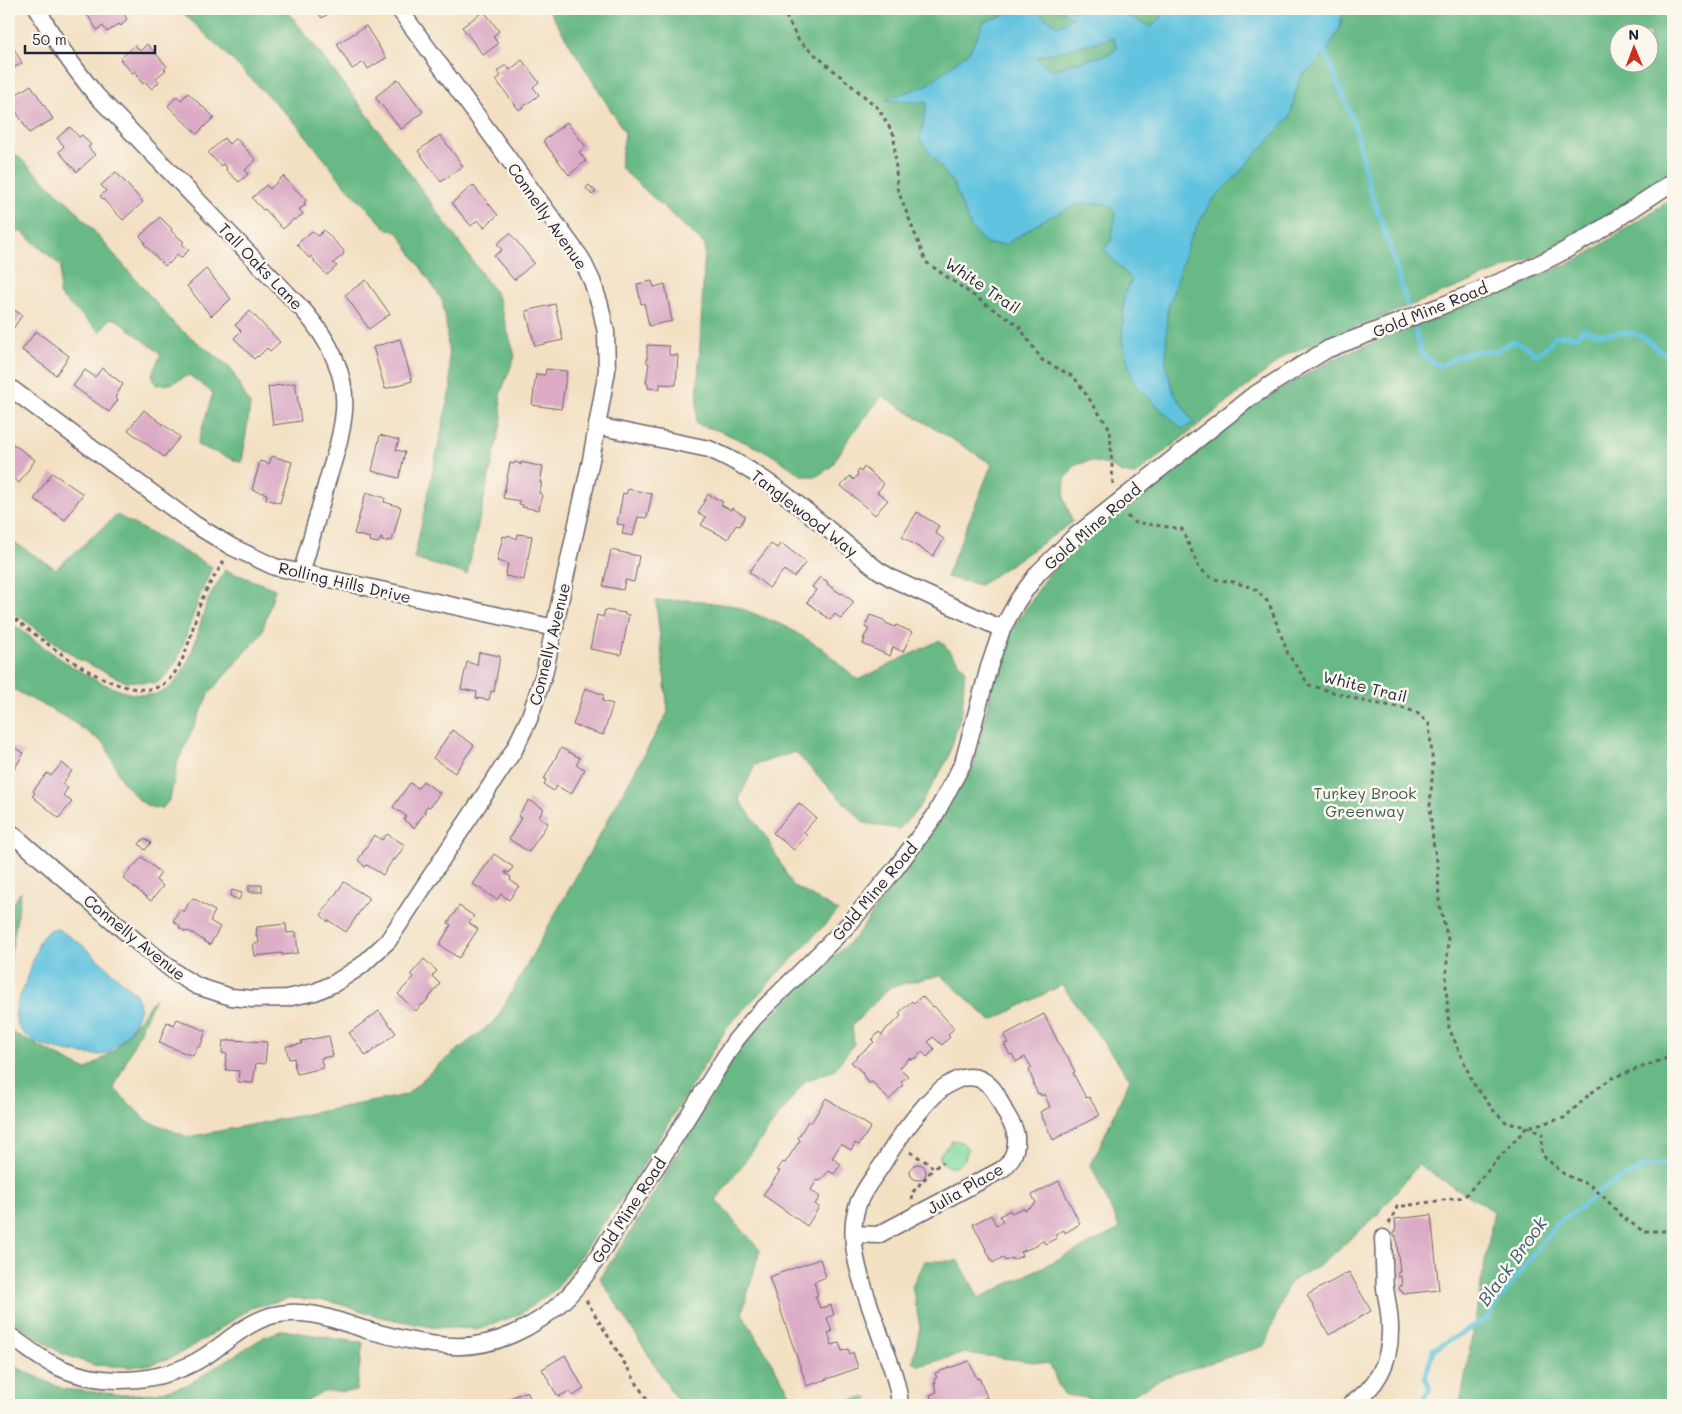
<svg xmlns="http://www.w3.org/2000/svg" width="1682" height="1414" font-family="Mali,sans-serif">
<rect width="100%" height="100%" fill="#fbf7ec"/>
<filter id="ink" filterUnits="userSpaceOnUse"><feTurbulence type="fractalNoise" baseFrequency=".02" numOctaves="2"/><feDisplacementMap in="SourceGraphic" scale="10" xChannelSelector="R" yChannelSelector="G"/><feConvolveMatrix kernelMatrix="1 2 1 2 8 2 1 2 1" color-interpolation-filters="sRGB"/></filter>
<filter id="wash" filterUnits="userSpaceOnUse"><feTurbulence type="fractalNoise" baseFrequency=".0096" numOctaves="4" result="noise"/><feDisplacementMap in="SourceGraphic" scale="20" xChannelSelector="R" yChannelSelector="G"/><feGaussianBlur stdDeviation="1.12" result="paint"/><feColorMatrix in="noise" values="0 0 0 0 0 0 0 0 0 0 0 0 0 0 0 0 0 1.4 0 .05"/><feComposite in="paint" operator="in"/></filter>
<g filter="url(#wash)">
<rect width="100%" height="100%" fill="#f3e0c3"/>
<!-- green -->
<path fill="#80d99e" stroke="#517e6c" d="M953,1140L962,1142L968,1149L965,1159L956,1167H949L940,1161V1154Z"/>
<!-- forest -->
<g fill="#68b985" stroke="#456e60" fill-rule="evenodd">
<path d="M179,9H286L370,118L497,295L515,356L500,395L502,419L467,574L414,559L451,386L446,322L442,300L397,231L388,230L343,183L300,128L220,48Z"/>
<path d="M548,9H1673V174L1571,242L1288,354L1135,475L1122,473L1109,465L1090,461L1075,465L1065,479L1064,499L1073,522L980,585L946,577L992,464L882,396L847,441L831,467L817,476H803L769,453L720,431L696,424L705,245L620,167L625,133ZM1620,32H1650V62H1620Z"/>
<path d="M9,143L13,152L74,208L176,326L230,367L250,405L242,463L197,445L213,393L189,375L170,384L156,385L152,374L161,354L116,319H109L100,332L59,295L61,266L21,231L9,238Z"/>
<path d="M1673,198V1405H1460L1494,1211L1418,1165L1376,1216L1324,1262L1289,1283L1264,1346L1165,1377L1120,1402L1065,1395L1058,1385L1050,1364L965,1353L919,1366L913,1361L920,1327L912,1286L924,1261H959L979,1298L1120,1229L1091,1165L1130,1079L1062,985L991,1021L941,975L890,987L852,1026L854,1044L833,1071L805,1081L716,1200L760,1250L742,1313L797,1405H680L600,1278L632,1230L742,1044L856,936L933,831L973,768L997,664L1009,634L1049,574L1076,546L1252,406L1333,359L1580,259Z"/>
<path d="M117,515L212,567L200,595L178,659L167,675L157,683L124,681L78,659L9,609V539L56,569Z"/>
<path d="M225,570L275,589L261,635L210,692L178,761L170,799L162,809L150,807L140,801L122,781L105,744L67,718L9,687V621C41,645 122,712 164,691C173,687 179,677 184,669C195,651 200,620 208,600C213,590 220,580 225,570Z"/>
<path d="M690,600L735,606L785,626L823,649L858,680L940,640L965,669L962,711L948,759L917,810L899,829L864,823L795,752L755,765L739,799L768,840L792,885L838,911L728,1026L627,1191L556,1289L520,1314L480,1329L431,1327L381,1317L329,1301L290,1298L251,1308L200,1342L173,1357L152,1364L132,1367L94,1365L62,1354L9,1319V1031L86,1070L115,1050L155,998L114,1088L146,1120L188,1137L406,1095L436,1067L496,1020L668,712L656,601Z"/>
<path d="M21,892L9,968V909Z"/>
<path d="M283,1330L363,1343L356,1391L322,1392L309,1399L308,1405H9V1361L20,1369L63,1389L124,1395L157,1393L187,1385L264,1337Z"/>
<path d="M869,1397L865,1405H819Z"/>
</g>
<!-- water -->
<g fill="#61c3df" stroke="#42728d" fill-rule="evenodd">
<path d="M1015,9H1034L1057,26L1073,18L1059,9H1070L1073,11L1077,9H1114L1151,27L1162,17L1160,9H1343L1340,28L1326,54L1299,79L1290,117L1236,176L1212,200L1190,239L1167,312L1166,366L1174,393L1194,423L1182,429L1134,384L1122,341L1124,294L1132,280L1104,250L1111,240L1116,213L1107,204L1082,203L1045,219L1005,245L986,244L971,228L953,183L920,140L927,103L885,100L927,85L969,52L984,22L1005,15ZM1113,38L1117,48L1110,54L1077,62L1052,71L1036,57Z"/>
<path d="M51,929H58L81,944L134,992C138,998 140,1003 139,1010C138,1022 117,1050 105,1054C94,1058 45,1048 35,1042C28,1038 19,1030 17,1023C12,1007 22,993 27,979C34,963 35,939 51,929Z"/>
</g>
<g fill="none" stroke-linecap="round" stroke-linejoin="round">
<!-- stream -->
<g stroke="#61c3df" stroke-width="5">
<path d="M1326,54L1354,123L1368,183L1390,247L1407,305"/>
<path d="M1416,331C1420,352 1420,357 1440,366L1460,355L1478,351L1495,352L1512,341L1526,346L1536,355L1549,345L1555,336L1566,335L1576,337L1584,329C1588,330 1592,333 1595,333C1610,336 1625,329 1639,335C1651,341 1659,354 1673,355"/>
<path d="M1411,1405L1424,1398L1430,1388L1425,1377L1433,1350L1488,1318L1497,1303L1558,1222L1576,1211L1608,1185L1646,1166L1673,1164"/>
</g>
</g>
<g id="blocks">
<!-- building -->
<g fill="#dbabc5">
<path d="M84,9H121L127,19L121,26L119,24L107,32L103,26L97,30Z"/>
<path d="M315,9H335L322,18Z"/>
<path d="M484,11L499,31L493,36L498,44L483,55L462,27Z"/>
<path d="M366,26L386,58L368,69L364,62L352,69L337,44Z"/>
<path d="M9,40L22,63L10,70L9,69Z"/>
<path d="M147,44L167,66L164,69L166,70L156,78L159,82L152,89L145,82L143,84L137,77L139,76L135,71L132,73L120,59L135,45L140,51Z"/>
<path d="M522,60L539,82L533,87L539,95L519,110L496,80L501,76L497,71L506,65L510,70Z"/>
<path d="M398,79L423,112L401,129L375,97Z"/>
<path d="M31,85L53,119L29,133L9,99Z"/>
<path d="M188,93L214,117L197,134L168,106L177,96L181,100Z"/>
<path d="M567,122L586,147L579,152L586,161L569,175L543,141Z"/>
<path d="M70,127L79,137L82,135L91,145L88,147L95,155L77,172L59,152L64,146L57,138Z"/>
<path d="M440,135L463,166L441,182L418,151Z"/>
<path d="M224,138L229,144L236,138L256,160L245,170L248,174L239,182L226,170L227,168L223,164L221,166L208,153Z"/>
<path d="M116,172L143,202L123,220L100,196L106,191L101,185Z"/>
<path d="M283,176L306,200L304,203L306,205L299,209L303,214L295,220L294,219L283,229L265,209L263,210L252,198L266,185L270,189Z"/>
<path d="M473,185L498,215L484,227L478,220L471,226L452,203Z"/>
<path d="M589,185L596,192L592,195L586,188Z"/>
<path d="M160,217L172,229L171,231L184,242L182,244L189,250L181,258L177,254L169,264L168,263L165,266L144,244L145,242L140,236Z"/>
<path d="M324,230L344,251L343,255L333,263L337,266L327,275L314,262L315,261L311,256L309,258L297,244L312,231L318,236Z"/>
<path d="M510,233L534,263L514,280L494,256L502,250L497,244Z"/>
<path d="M206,269L231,299L211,316L187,286Z"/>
<path d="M366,280L390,314L369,329L345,295Z"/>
<path d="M652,281L654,287L665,284L672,321L649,326L644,303L641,304L637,284Z"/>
<path d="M555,304L563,340L535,346L526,311Z"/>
<path d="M9,307L22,315L9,335Z"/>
<path d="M250,311L280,342L270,351L267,348L258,357L257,356L254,359L234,338L241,331L235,325Z"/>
<path d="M36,331L69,356L56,375L22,350Z"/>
<path d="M400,339L412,381L385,389L373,347Z"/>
<path d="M647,345L669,346V355H678L676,385L660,384V389L648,388V383H646L649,363H647Z"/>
<path d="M102,368L123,384L115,398L118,400L109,412L73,386L85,370L95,377Z"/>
<path d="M546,369L567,371L561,409L532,405L536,374L545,375Z"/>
<path d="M295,383L301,421L273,425L268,387Z"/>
<path d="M144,410L180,437L164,457L128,430Z"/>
<path d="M380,435L399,440L396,450L405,452L399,478L372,471Z"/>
<path d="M9,441L35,460L19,483L9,475Z"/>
<path d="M272,456L292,462L280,503L266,499L267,494L252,490L260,461L269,464Z"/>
<path d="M515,462L519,463V464L521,465V462L543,467L540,483H542L539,493L542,494L539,510L522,507L523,505L519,504L520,501L503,498L510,463L514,464Z"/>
<path d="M864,467L884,484L877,492L888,500L875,515L841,486L850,476L854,480L858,474L857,473L859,470L861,472Z"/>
<path d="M52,473L83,494L65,520L34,499Z"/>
<path d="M628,489L652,494L647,518L638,517L633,536L622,534L624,525L617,524L623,493L626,494Z"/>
<path d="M366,492L385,498L384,502L401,507L392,541L387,540V542L382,541V538H381L378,543L369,541L370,538L354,534Z"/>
<path d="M708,494L723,502L721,505L731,510L732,508L745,516L740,526L736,525L728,539L701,525L706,517L698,513Z"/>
<path d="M917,512L939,526L935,533L944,539L933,556L902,537Z"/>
<path d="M518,534L532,536L524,580L505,576L508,564L497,561L503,536L507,537L508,535L517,539Z"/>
<path d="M781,543L806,562L794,577L784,570L769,588L749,572L771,544L777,548Z"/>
<path d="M611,550L639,556L634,582L625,580L623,590L603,586Z"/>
<path d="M820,577L828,582L827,584L841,594L842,593L854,602L841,619L835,614L830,620L807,602L816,590L812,587Z"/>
<path d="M605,610L625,613L624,614L629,615L621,655L590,649L597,615L603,617Z"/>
<path d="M870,615L884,620L886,623L895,627L896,625L912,632L903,652L893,647L890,656L863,644L865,638L863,639L869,629L865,627Z"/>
<path d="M479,652L500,656L494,692L491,691L489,700L476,698L477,692L461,689L467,662L477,665Z"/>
<path d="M585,688L604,695L602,701L613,704L603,735L573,725Z"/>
<path d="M452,730L474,745L455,773L433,758Z"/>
<path d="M9,745L24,753L9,778Z"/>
<path d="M561,748L580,758L576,765L585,769L571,794L557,786L554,791L544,785L546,780L544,779Z"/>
<path d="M62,763L72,771L62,784L68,788L63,795L72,802L59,818L32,796L35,793L33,791L47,773L51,776Z"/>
<path d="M423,781L440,793L430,807L427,806L424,811L425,812L414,828L404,820L406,816L393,807L410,783L418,788Z"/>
<path d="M529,800L544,809L539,817L548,823L529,852L509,839L521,818L518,816Z"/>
<path d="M799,803L816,818L804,832L807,835L794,850L773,833Z"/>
<path d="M387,834L405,845L395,860L393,859L383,875L367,865L365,867L358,860L374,835L382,840Z"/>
<path d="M144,838L151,843L145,850L139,844Z"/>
<path d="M494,854L513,867L509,873L506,871L505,873L511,877L510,880L519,886L509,900L501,894L497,900L473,884Z"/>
<path d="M142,857L161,873L156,880L163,886L151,901L123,878Z"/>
<path d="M344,882L369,898L346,932L328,920V922L321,915Z"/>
<rect x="249" y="885" width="13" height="7"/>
<path d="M232,890L242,893L239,900L230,896Z"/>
<path d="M193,898L215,911L210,921L220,927L210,945L194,934L188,931L186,932L179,928L180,926L173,921L180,909L184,912L189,902H190Z"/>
<path d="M459,906L474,916L469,923L478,929L459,958L439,945L451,925L448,923Z"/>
<path d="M286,924L287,933L296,932L298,953L282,955V953L255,956L253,944L259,943L258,937H256L257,927Z"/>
<path d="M424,959L437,971L432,976L440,984L423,1005L422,1004L416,1011L398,994L414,977L411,974Z"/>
<path d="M922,996L932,1007L934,1006L954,1028L948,1035L950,1037L942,1045L933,1037L928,1042L935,1049L927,1057L922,1052L915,1059L914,1058L911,1060L909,1058L900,1068L908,1076L901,1082L903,1085L889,1100L872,1082L869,1083L865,1079L862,1072L851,1062L874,1042L872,1040L879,1032L882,1035L887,1028L895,1022L901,1016L899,1013L912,1001L914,1003Z"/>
<path d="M379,1011L396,1033L366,1056L349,1033Z"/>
<path d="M1044,1014L1065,1056L1067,1055L1075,1072L1073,1073L1086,1098L1089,1097L1100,1115L1053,1140L1040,1112L1050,1107L1044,1094L1041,1096L1040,1093L1038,1094L1033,1084L1034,1083L1029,1070L1032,1068L1025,1057L1016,1062L1012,1054L1010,1055L1004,1044L1008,1043L1004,1035Z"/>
<path d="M177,1019L206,1031L200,1047L198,1046L193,1056L159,1043L167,1022L174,1025Z"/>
<path d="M329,1036L333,1056L321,1058L323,1068L297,1074L294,1064H295L294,1058L289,1059L286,1046L302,1044L301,1041Z"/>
<path d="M229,1040L267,1042L265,1064L256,1063L253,1083L238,1082L239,1071L226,1070V1066H225L227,1054L222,1053L223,1041H229Z"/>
<path d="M826,1098L871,1127L859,1145L855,1143L851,1150L841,1144L832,1158L841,1164L834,1174L829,1171L820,1181L817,1180L811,1190L820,1197L815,1204L819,1207L807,1226L763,1195L780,1171L777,1170L783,1162L785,1163L800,1140L798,1138L808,1121L811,1123Z"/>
<circle cx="918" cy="1172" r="8"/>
<path d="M1059,1181L1080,1224L1065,1233L1064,1230L1055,1235L1057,1238L1045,1244L1043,1241L1038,1243V1245L1021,1252L1022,1256L1013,1260L1012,1258L1005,1261L1003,1257L993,1263L973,1224L991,1215L996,1225L1003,1222L1000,1216L1010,1210L1011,1213L1023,1208L1025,1210L1030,1207L1036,1203L1032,1195Z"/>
<path d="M1431,1215L1439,1290L1403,1294L1402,1291H1400L1399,1286H1402L1401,1276L1398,1277V1272H1400L1396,1236H1394V1231H1396L1395,1219Z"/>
<path d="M820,1259L826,1277L814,1282L818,1295L815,1296L820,1308L831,1305L834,1315L827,1318L832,1332L828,1333L832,1345L839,1343L842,1351L848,1349L850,1354L853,1352L858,1368L807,1386L769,1277Z"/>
<path d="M1349,1272L1371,1311L1329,1335L1307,1295Z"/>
<path d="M565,1355L584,1389L573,1396L569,1391L558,1397L542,1369Z"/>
<path d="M969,1361L977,1379L979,1378L987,1397L967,1405H934L930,1395L937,1392L934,1383H936L934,1379L937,1378L935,1373Z"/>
<path d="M527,1391L533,1405H511L508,1399Z"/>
</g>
</g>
</g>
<g filter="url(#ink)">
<use href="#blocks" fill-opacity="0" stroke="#6b646b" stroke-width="1"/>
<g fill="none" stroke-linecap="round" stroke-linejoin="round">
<!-- minor casing -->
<g stroke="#6b646b" stroke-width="19">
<g id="minor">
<path d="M38,9C53,40 74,68 96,95L304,311C328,339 347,374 344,411C342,435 334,459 327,482C319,512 310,543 301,574"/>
<path d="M9,387L194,524L232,547L275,567L555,628"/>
<path d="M597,426L709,449C773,476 824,528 878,570L893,579L1002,629"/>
<path d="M9,831L136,941L180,976L197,986L231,997L253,999L287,998L315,992L335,983L361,966L388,941L514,750L529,719L544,674L591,460L607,370L606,332L600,305L592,281L581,258L399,9"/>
<path d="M854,1234L878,1235L1001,1170C1011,1163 1017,1151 1016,1138C1016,1128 1008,1118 1004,1110C1000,1102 997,1093 991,1087C970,1064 942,1086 927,1103C910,1122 895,1143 882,1165C874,1177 863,1190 858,1204C844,1242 865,1292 878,1329C886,1353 898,1379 900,1405"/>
<path d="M9,1335C22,1344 36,1356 50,1363C97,1388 159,1385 204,1357C226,1343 248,1321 274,1315C306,1307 337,1321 367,1330C394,1337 424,1345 453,1346C493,1348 535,1328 564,1300C587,1278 603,1248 620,1222C660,1163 697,1101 735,1041L755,1017L849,924L896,868L934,817L963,763L989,667L1002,629L1018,600L1038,573L1073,538L1251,397L1300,366L1328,349L1441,306L1507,279L1557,255L1594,234L1673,182"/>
<path d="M1350,1405C1378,1387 1391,1360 1390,1327C1390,1314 1387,1301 1385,1288C1384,1272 1384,1255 1383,1238"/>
</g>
</g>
<!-- path -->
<g stroke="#6b646b" stroke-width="3" stroke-dasharray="4 4" stroke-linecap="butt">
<path d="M782,9L799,41L878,108L894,135L897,188L926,262L987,305L1018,325L1042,360L1074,377L1110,429L1113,486"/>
<path d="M1127,516L1134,522L1182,529L1199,568L1213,579L1234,582L1255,589L1269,603L1288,654L1309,685L1367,702L1399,707L1416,712L1429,724L1433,766L1430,807L1433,842L1438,866L1439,902L1448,940L1446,987L1449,1028L1473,1083L1494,1111L1507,1123L1527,1127L1542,1134V1155L1564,1174L1591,1186L1605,1198L1621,1216L1643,1231H1673"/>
<path d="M9,614C41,639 115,702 158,687C168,683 177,671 181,662C191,642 194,618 203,597C208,585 217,573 224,561"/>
<path d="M910,1152L930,1164L933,1169L943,1162"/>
<path d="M912,1200L913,1192L933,1169"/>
<path d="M1389,1224L1397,1207L1464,1197L1527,1127L1564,1118L1591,1093L1612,1078L1667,1058L1669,1027L1673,1025"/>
<path d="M586,1300L650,1405"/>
</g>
<!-- minor -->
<use href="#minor" stroke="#fff" stroke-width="16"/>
</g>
</g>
<g text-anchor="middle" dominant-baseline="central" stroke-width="5" stroke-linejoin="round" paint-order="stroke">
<!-- street labels -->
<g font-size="16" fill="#22223b" stroke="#fbf7ec">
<text transform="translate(548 216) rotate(55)">Connelly Avenue</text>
<text transform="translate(261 266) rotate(46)">Tall Oaks Lane</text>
<text transform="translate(983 285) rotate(34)">White Trail</text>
<text transform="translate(1430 309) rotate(-22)">Gold Mine Road</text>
<text transform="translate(805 513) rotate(38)">Tanglewood Way</text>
<text transform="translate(1092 526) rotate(-41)">Gold Mine Road</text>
<text transform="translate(345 582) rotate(13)">Rolling Hills Drive</text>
<text transform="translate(549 644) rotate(-76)">Connelly Avenue</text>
<text transform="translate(1365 686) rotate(14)">White Trail</text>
<text transform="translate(874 891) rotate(-50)">Gold Mine Road</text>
<text transform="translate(135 937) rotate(39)">Connelly Avenue</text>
<text transform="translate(965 1188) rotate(-30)">Julia Place</text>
<text transform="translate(628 1210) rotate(-57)">Gold Mine Road</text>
</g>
<!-- park labels -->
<g font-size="16" fill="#3e5959" stroke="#fbf7ec">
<text x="1365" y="792">Turkey Brook<tspan x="1365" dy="18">Greenway</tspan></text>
</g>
<!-- water labels -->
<g font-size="18" font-style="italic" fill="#385a74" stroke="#fbf7ec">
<text transform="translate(1512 1261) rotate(-54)">Black Brook</text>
</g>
</g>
<!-- margin -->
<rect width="1682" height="1414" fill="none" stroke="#fbf7ec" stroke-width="30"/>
<!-- north arrow -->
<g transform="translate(1634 48) rotate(359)"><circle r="24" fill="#fbf7ec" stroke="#a4a2a5"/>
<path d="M0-4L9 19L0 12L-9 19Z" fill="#c8321e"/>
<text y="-8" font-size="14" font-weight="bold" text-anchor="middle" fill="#22223b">N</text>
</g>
<!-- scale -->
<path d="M25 45v8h130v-8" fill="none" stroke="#22223b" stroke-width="2.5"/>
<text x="32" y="45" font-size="15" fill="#22223b" stroke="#fbf7ec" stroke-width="4" paint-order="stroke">50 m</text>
</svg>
